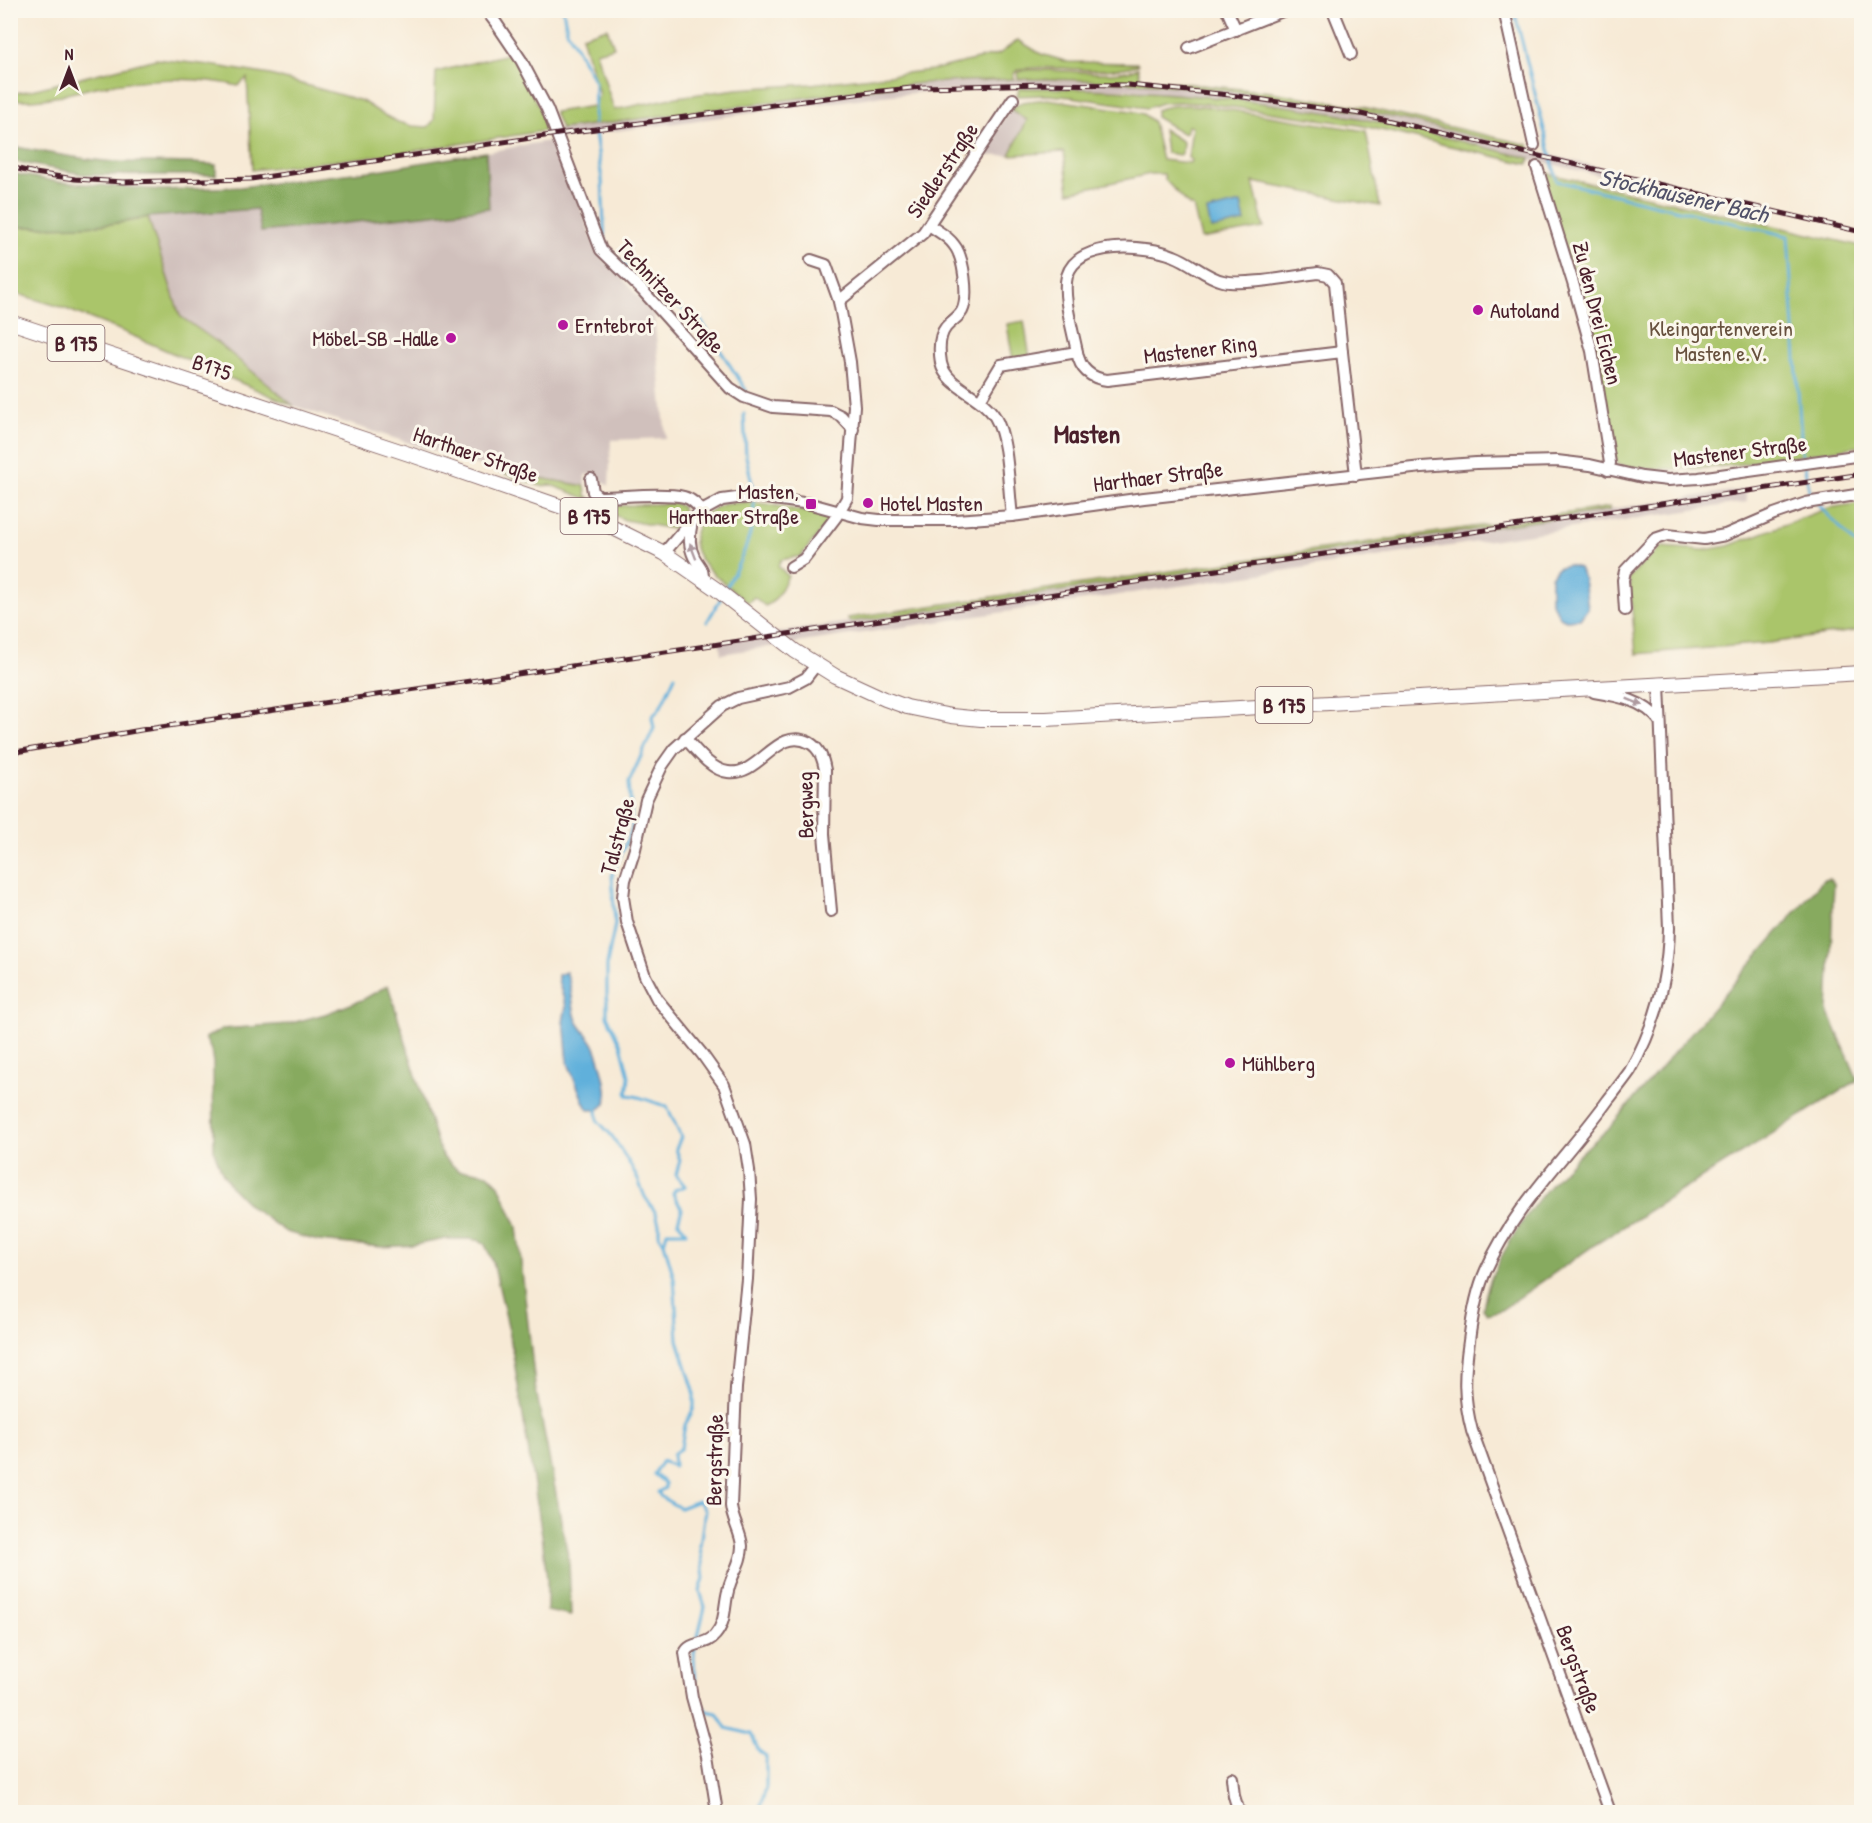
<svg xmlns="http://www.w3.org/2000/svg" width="1872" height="1823" font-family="'Patrick Hand',sans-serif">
<rect width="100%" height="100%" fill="#fbf7ec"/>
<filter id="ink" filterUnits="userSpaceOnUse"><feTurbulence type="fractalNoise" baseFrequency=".0167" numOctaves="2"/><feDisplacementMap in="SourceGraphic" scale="12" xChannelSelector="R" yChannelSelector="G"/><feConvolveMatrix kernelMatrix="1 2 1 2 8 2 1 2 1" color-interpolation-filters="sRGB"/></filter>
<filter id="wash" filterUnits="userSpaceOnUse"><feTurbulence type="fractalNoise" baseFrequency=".008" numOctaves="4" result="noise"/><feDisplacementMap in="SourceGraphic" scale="24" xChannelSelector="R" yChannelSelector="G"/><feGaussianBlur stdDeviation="1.35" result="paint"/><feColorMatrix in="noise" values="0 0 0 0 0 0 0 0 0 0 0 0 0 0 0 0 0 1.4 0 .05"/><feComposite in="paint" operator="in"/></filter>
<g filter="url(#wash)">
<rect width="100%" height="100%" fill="#f7ead6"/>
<!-- industrial -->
<g fill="#d0c0bc">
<path d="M1015,79L1127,82L1213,89L1324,105L1363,111L1452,132L1708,193L1707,201L1361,119L1127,89L1012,88L923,92L872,97L555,139L596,249L603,260L616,271L654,316L666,438L611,440L609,486L599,478L598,473L585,475V486L493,470L294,406L217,342L180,316L148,217L257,209L261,232L489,208L486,152L554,140L551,130L870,89L922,83Z"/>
<path d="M1010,109L1027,120L1010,155L988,156V143Z"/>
<path d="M1745,489L1747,502L721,654L719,641Z"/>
</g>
<!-- green -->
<g fill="#aac56b" stroke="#7a724b" stroke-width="1.5">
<path d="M607,28L614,47L596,52L614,110L677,97L737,89L811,84L932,70L999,54L1018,40L1041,54L1068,62L1137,63L1138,65C1124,69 1110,70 1095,70C1076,70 1029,63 1015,72L1013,77L1015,79L922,83L870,89L561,129L554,112L593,106L599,95L582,36Z"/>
<path d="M511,53L551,130L393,154L252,170L247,78L238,86C196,75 139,79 96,87C66,93 42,104 11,99V92L16,93L32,90L156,59L210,65L270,75L362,101L382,114L398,122L412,126L428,127L434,120L436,72Z"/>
<path d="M1138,68L1141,79L1271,92L1363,107L1529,145V150C1473,137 1418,121 1361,111C1248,90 1133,79 1018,79L1017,73C1027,68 1039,70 1050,70C1073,71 1117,77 1138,68Z"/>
<path d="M1019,88C1133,88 1246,97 1358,118C1416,129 1473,145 1530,158L1528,164L1359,125L1211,104L1178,102L1162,103L1147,108L1071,97L1048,95L1017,96Z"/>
<path d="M1047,99L1132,111L1143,114L1153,122L1162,160L1190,163L1191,160L1188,158L1192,127L1188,126L1186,133L1184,134L1156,117V110C1182,99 1228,110 1256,114C1293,120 1329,125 1366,131L1380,206L1253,182L1264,228L1201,239L1193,206H1190L1165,180L1164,174H1150L1069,192L1064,152L1010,155L1027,120L1010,109L1022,102Z"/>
<path d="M1163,129L1183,142L1182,154L1180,155L1166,153Z"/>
<path d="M1541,172L1861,246V446C1782,457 1696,478 1617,465L1594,348Z"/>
<path d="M148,217L180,316L217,342L294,406L117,329L61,307L11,292L10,227C56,226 104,229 148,217Z"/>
<path d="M1024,321L1030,358L1013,361L1007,324Z"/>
<path d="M493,470L585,486L586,495L593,501L551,485L540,486Z"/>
<path d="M746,502L767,504L832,517L801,556L781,560L778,566L788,576C782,587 777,602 765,606L754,597L748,603C732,589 711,575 699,557C686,536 701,512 722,505C730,503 739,503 746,502Z"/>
<path d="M675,503L682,507C684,518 679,521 672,529L625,520L597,507Z"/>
<path d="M1861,503V630L1769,643L1636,654L1629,577L1661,547L1704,550L1728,546L1828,508Z"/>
<path d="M1610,507V510L850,622L847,618Z"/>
</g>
<!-- forest -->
<g fill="#87aa5f" stroke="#686445" stroke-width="1.5">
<path d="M10,146C46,152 81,160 117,162C150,163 183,161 216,165V175H88L11,161Z"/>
<path d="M486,152L489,208L261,232L257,209L148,217C104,229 56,226 11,227V173L59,182L162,190L240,187L378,170Z"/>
<path d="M1829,879L1834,883L1828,1011L1858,1080L1596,1244L1501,1310L1487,1314L1483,1309C1486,1285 1496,1266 1508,1245C1535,1198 1567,1163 1608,1129L1823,880Z"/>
<path d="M388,985L436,1140L443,1157L459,1171H472L488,1174L499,1185L517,1227L535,1385L569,1561L571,1616L547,1611V1579L542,1535L509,1330L493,1262L485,1245L481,1241L470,1239H446L414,1245L382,1247L318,1241L286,1232L252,1208L232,1188L222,1172L214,1151L213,1063L211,1050L205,1038L222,1029L288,1024L325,1014L364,999Z"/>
</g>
<!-- water -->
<g fill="#61b0db" stroke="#566883" stroke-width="1.5">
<path d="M1241,203L1245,222L1211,229L1207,211Z"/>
<path d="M1567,565L1579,568L1584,580L1588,608L1580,619L1566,620L1560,617L1551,602V577L1557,568Z"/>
<path d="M566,972C573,986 571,1003 576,1018C579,1028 589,1035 594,1045C600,1058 609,1090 606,1104L597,1110H588L584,1103L568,1063L565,1030L563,1022L566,1006L558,981V975Z"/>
</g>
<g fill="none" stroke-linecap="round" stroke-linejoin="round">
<!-- stream -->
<g stroke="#61b0db" stroke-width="3">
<path d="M563,10L567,30L595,82L594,123"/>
<path d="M1514,10L1557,181L1788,236L1802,452L1810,494L1814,499"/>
<path d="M595,133L602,180L605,246L655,294L700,319L746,390"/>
<path d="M744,414L746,456L754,493"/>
<path d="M1818,504L1862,551"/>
<path d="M725,589C741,561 755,534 754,500"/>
<path d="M707,622L721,598"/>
<path d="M675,676L660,708L652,717L654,728L629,782L632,829L612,875L615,924L607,964V1016L621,1045L629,1076L627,1095C642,1096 653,1103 667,1106L681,1137L676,1149L680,1160L676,1175L685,1186L675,1190L673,1194L682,1209L678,1221L686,1232H667L664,1243L674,1278L678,1340L694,1391V1408L685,1425L681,1448L673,1454L674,1466L662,1461L654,1474L665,1483V1488L658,1492L661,1497L680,1508L698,1501L705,1510L700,1546L704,1578L700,1591L705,1607L697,1640"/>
<path d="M597,1110L598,1121L612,1136L628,1161L636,1175L645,1197L656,1213L659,1224V1235L664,1243"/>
<path d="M695,1681L693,1658L695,1649"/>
<path d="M697,1702L707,1711L717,1713L726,1728L751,1734L759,1751L766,1756V1787L759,1812"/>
</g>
</g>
</g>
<g filter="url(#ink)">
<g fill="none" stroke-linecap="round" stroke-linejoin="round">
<!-- minor casing -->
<g stroke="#876667" stroke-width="14">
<g id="minor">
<path d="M486,10L496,23L521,60L547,109L601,250L643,291L730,388L744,397L773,407L831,411L841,416L853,429"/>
<path d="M1227,10L1236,30"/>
<path d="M1333,10L1351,54"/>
<path d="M1504,10L1534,145"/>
<path d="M1189,48L1285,10"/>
<path d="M1537,167L1573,283L1592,351L1610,463L1608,470"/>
<path d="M929,225C937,231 948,236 954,245C964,257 969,297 962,311C958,318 951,321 946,327C938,337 939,351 941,363C946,387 982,395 995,417C1009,441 1008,487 1012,516"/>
<path d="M839,301L923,233L1013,99"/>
<path d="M1077,352C1073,331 1062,296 1067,276C1078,239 1148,245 1174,256C1191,262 1205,277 1223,281C1245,286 1294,276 1318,273L1328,275L1335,283L1342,352"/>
<path d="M980,400L1001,365L1077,352C1080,369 1090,378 1107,380L1342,352L1356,475"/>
<path d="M591,479L593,492L599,497C622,497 663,492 684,497C692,499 697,505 702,511"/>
<path d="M692,522C689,534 688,545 694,557C700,568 703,566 703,580"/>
<path d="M664,553L693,519L702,511L722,500L737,498L758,497L811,504L862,518L879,520H956L1012,516L1144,498L1422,467L1476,463L1557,461L1590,465L1642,477L1668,480L1699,478L1862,455"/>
<path d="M791,567L804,559L836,517L847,498L854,406L850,362L839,301L826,265L811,260"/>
<path d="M1625,610L1623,580L1625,571L1655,539L1667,535L1704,539L1725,535L1774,514L1806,503L1862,494"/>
<path d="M1594,692C1619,696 1643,700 1660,721"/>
<path d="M685,738C696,750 711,770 728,772C760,777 777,725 810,743C820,749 823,759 825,770L824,834L831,911"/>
<path d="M1232,1778L1234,1796L1239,1812"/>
<path d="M717,1812L708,1755L692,1697L685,1653C690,1641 707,1646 715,1635C726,1623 724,1606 728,1591C731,1575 742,1563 742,1546C741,1532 732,1520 731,1506L736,1388L747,1279L751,1199L749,1170L745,1144L724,1085L702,1054L657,999L645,976L627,922L623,897L625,880L635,849L646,800L662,766L674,749L722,706L738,698L789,687L806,678L816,665"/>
<path d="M1610,1812L1472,1431C1463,1397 1464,1375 1469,1341C1472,1317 1476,1292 1486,1270C1514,1206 1567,1157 1608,1100C1615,1091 1623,1081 1630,1071C1655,1027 1668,978 1669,928L1659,684"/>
</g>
</g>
<!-- major casing -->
<g stroke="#876667" stroke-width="16">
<path id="major" d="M10,322L409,454L591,517L664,553L716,589L795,651L835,676L885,699L907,707L951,716L981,719H1046L1862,673"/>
</g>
<!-- minor -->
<use href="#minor" stroke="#fff" stroke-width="10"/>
<!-- major -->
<use href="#major" stroke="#fff" stroke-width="14"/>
<!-- rail casing -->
<g stroke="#4a1f2b" stroke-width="5">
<g id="rail">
<path d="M10,167L35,173L75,179L123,182L251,179L558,134L871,92L923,87L1044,84L1128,85L1230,95L1361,114L1862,232"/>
<path d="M10,753L141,730L1862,474"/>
</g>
</g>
<!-- rail -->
<use href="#rail" stroke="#fbf7ec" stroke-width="3" stroke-dasharray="9" stroke-linecap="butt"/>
</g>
<!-- one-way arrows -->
<defs><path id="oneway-solid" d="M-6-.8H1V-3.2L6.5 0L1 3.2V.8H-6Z" transform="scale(1.5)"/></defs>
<g fill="#ae9aa0">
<use href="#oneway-solid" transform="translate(693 551) rotate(-111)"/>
<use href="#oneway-solid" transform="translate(1635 702) rotate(22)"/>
</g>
</g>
<!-- markers -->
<g fill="#b5179e" stroke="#fbf7ec" stroke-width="2">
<circle cx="1478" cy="310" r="6"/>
<circle cx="563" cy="325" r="6"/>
<circle cx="451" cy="338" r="6"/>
<circle cx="868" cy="503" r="6"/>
<rect x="805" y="498" width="12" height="12" rx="3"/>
<circle cx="1230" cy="1063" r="6"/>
</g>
<g text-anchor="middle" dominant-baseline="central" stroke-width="6" stroke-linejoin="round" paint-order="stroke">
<!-- shield labels -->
<g fill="#fbf7ec" stroke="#7f6065" stroke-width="1.5">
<rect x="47.5" y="325" width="57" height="36" rx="4.5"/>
<rect x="560.5" y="498" width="57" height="36" rx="4.5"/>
<rect x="1255.5" y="687" width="57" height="36" rx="4.5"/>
</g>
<g font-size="21" font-weight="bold" fill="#4a1f2b">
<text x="76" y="343">B 175</text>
<text x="589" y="516">B 175</text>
<text x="1284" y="705">B 175</text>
</g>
<!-- street labels -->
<g font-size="22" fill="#4a1f2b" stroke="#fbf7ec">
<text transform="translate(942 170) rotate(-56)">Siedlerstraße</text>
<text transform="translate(671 296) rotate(47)">Technitzer Straße</text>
<text transform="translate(1598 313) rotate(76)">Zu den Drei Eichen</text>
<text transform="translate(1200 349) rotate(-7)">Mastener Ring</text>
<text transform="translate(212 367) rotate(19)">B175</text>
<text transform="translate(1740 451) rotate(-7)">Mastener Straße</text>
<text transform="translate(476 454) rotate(19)">Harthaer Straße</text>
<text transform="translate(1158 476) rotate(-7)">Harthaer Straße</text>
<text transform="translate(805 805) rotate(-91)">Bergweg</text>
<text transform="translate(617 836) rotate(-75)">Talstraße</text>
<text transform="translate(714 1460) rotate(-89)">Bergstraße</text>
<text transform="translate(1579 1669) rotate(70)">Bergstraße</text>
</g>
<!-- poi labels -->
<g font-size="22" fill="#4a1f2b" stroke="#fbf7ec" text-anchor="start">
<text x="1490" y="310">Autoland</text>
<text x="575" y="325">Erntebrot</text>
<text x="439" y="338" text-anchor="end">Möbel-SB -Halle</text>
<text x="799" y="491" text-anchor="end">Masten,<tspan x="799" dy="25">Harthaer Straße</tspan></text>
<text x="880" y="503">Hotel Masten</text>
<text x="1242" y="1063">Mühlberg</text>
</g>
<!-- park labels -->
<g font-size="22" fill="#67513e" stroke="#fbf7ec">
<text x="1721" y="328">Kleingartenverein<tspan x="1721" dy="25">Masten e.V.</tspan></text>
</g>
<!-- water labels -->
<g font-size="24" font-style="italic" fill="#525269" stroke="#fbf7ec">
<text transform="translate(1684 195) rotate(13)">Stockhausener Bach</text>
</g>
<!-- quarter labels -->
<g font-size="26" font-weight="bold" fill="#4a1f2b" stroke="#fbf7ec">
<text x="1087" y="433">Masten</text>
</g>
</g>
<!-- margin -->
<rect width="1872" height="1823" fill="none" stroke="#fbf7ec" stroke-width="36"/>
<!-- north arrow -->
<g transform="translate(69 69)" stroke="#fbf7ec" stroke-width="4.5" paint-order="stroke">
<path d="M0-4.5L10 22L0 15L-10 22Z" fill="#4a1f2b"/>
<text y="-9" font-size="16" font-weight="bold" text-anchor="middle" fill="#4a1f2b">N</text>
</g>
</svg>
